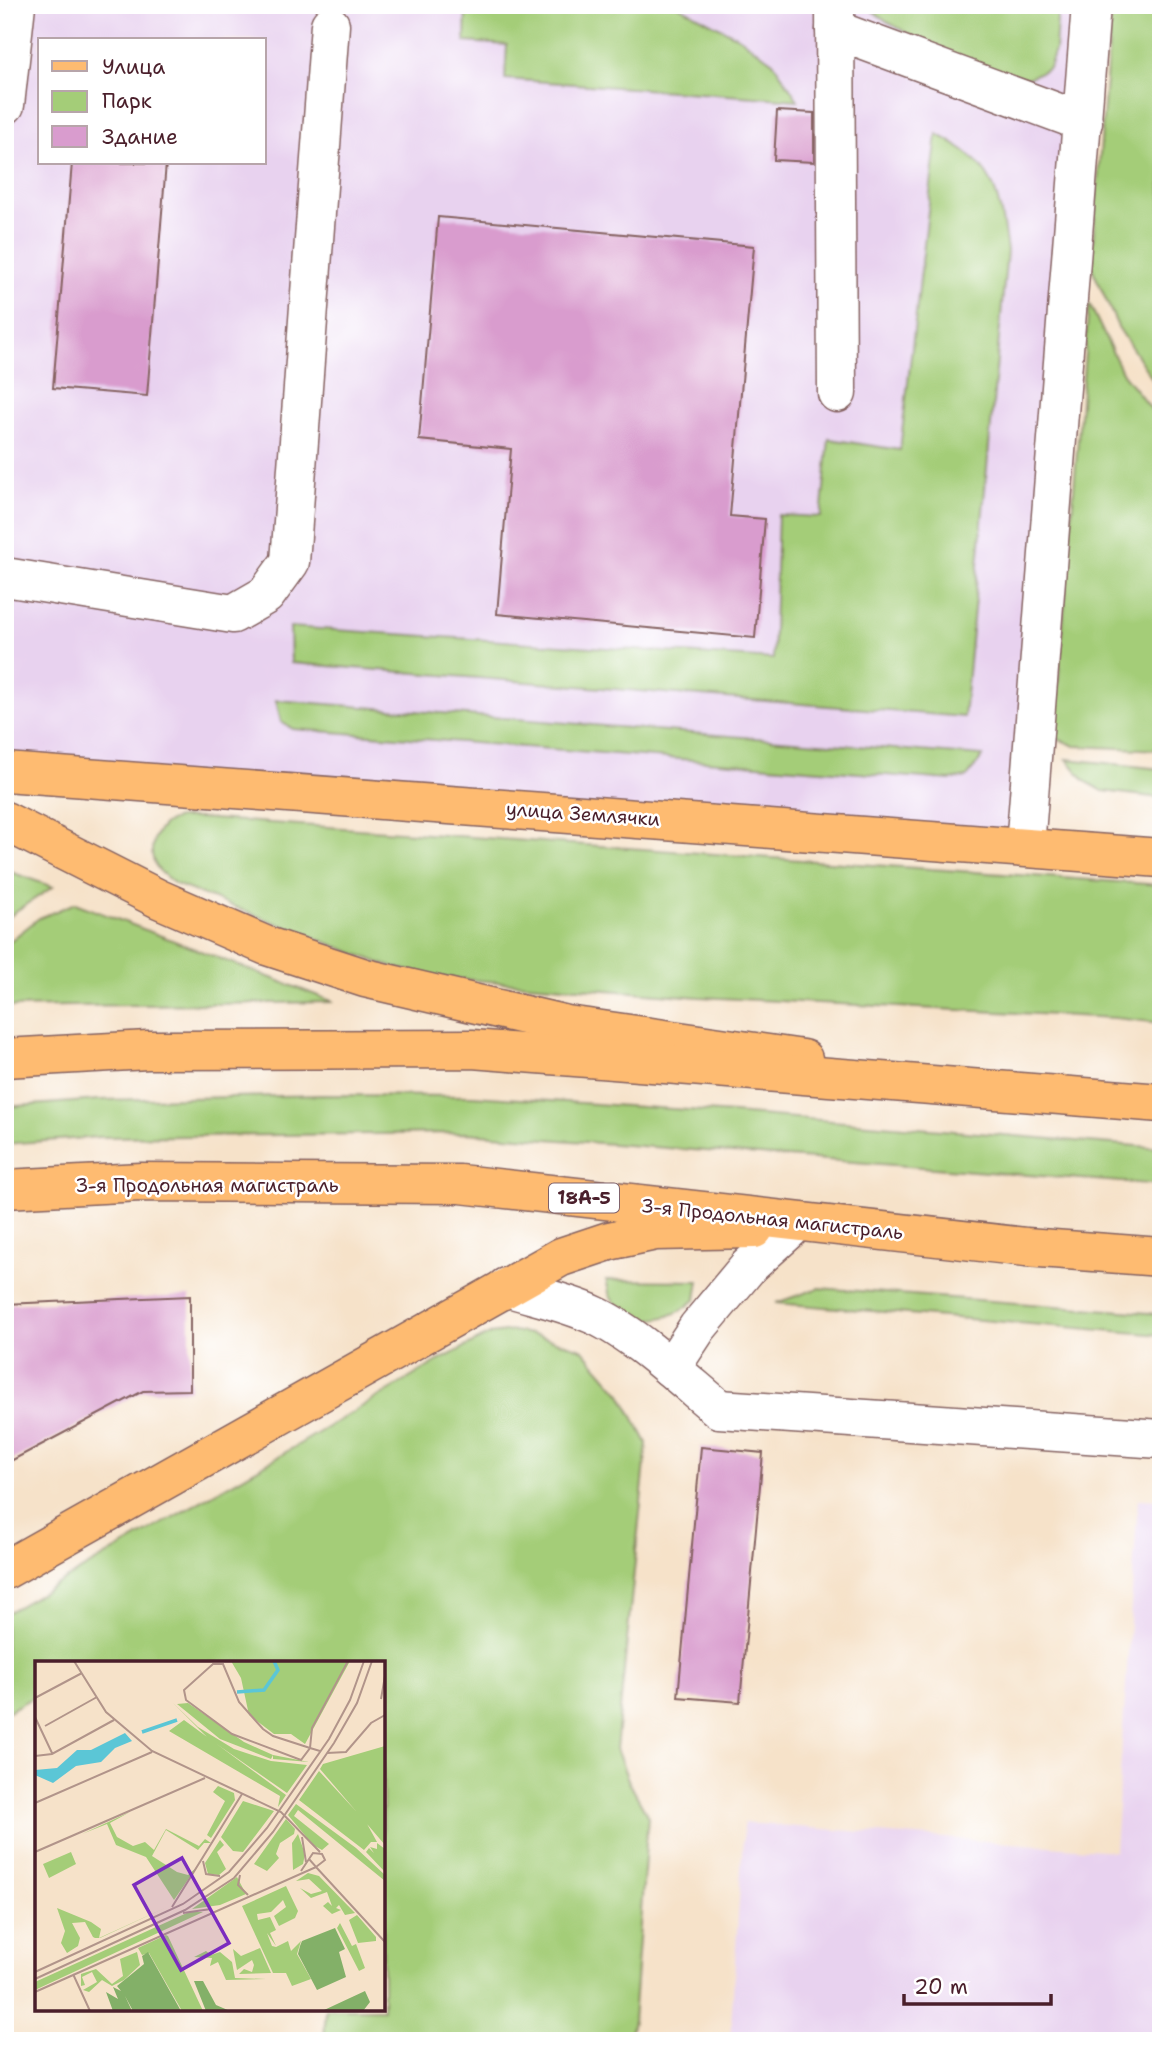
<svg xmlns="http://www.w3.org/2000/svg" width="1166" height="2046" font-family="'Shantell Sans',sans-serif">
<rect width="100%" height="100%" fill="#fff"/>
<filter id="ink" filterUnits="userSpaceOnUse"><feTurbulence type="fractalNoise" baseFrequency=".0143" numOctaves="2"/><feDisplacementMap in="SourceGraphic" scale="14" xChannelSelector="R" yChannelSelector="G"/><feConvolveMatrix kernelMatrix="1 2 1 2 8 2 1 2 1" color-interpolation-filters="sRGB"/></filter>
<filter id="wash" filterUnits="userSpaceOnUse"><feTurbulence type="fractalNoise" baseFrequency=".00686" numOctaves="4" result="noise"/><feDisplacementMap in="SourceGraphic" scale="28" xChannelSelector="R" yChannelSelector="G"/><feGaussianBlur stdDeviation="1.57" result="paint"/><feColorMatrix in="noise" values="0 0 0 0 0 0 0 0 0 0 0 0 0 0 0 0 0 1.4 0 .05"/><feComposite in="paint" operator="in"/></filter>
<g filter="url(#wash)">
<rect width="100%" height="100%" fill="#f6e2c9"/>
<!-- built -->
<g fill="#e8d2ef" fill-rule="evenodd">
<path d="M5,5H1091L1025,847L5,772ZM40,40H264V163H40Z"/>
<path d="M1138,1499L1161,1500V2041H730L744,1823L1115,1851Z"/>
</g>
<!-- green -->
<g fill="#a4cd78" stroke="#777652" stroke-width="2">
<path d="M466,5H677L740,38L773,62L798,100L505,79L507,45L465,42Z"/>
<path d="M864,5H1058L1055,50L1049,68L1028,78L1002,74L947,55L889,23Z"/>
<path d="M1112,5H1161V392L1118,327L1091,266Z"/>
<path d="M937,134C996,166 998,189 1007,251L964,717L291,663L290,627L773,659L778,515L821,517L829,439L900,450Z"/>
<path d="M1089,303L1123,374L1161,421V750L1075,746L1054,737Z"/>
<path d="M276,700L983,756L967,777L950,780L293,729L281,722Z"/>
<path d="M1067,759L1161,769V798L1103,791L1085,781Z"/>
<path d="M198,818L1161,885V1023L1115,1018L699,997L434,977L385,965L175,884C169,879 162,874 158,869C145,852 155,824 175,819C182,817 191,818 198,818Z"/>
<path d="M5,870L53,887L16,911L5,921Z"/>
<path d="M75,903L334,1002L5,1007V945L39,918Z"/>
<path d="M323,1095L473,1096L734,1113L1161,1148V1185L466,1133L99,1137L5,1144V1107L99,1100Z"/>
<path d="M606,1280L699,1281L696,1299C676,1318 644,1328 621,1308C617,1304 612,1301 610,1296C608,1291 608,1285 606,1280Z"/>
<path d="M819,1288L1161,1314V1335L776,1303Z"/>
<path d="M513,1331L536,1335L582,1349L621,1394L647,1443L616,1749L629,1782L648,1816L633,2021L628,2041H324L326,2009H383V1663H37V1695L5,1713V1614L281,1455L438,1361L490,1334Z"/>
</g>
<g id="blocks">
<!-- building -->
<g fill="#d99cce">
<path d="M777,111L814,113V162L774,160Z"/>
<path d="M72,163H166L147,396L53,388Z"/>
<path d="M438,217L754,246L730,516L765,519L755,638L497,614L511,449L419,440Z"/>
<path d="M190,1296V1390L143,1391L5,1464V1304Z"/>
<path d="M701,1447L763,1453L740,1702L678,1697Z"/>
</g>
</g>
</g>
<g filter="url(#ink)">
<use href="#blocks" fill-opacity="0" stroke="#866362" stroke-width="2"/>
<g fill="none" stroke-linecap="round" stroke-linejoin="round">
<!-- minor casing -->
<g stroke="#866362" stroke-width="41">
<g id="minor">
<path d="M835,5L837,393"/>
<path d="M835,30L1083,122"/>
<path d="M5,105L16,5"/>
<path d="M5,577L233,614L266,595L290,562L330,25"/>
<path d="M1025,847L1091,5"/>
<path d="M506,1287C535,1296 566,1302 594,1315C634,1333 684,1380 719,1409L1161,1439"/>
<path d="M671,1368L698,1327L748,1267L790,1229"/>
</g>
</g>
<!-- major casing -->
<g stroke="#866362" stroke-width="41">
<g id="major">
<path d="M5,772L1161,858"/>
<path d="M5,821L159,899L267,946L365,978L567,1025L803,1059"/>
<path d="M5,1570L561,1257L609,1241L656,1231L754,1229"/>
</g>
</g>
<!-- highway casing -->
<g stroke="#866362" stroke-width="41">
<g id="highway">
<path d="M5,1058L148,1050L472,1049L1161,1103"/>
<path d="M5,1189L141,1182L460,1184L1026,1247L1161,1257"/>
</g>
</g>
<!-- minor -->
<use href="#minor" stroke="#fff" stroke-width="38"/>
<!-- major -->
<use href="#major" stroke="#febb71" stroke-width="38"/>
<!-- highway -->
<use href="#highway" stroke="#febb71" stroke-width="38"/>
</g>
</g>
<g text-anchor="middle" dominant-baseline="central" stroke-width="5" stroke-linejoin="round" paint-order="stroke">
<!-- shield labels -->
<rect fill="#fff" stroke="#80626b" stroke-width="2" x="549" y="1183.5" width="70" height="29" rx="5"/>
<g font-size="18" font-weight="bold" fill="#4a1f2b">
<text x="584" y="1198">18А-5</text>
</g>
<!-- street labels -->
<g font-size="19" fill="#4a1f2b" stroke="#fff">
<text transform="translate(583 814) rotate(4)">улица Землячки</text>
<text x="207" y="1185">3-я Продольная магистраль</text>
<text transform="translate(772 1219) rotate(6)">3-я Продольная магистраль</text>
</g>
</g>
<!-- overview -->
<g transform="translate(35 1661)">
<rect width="350" height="350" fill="#f6e2c9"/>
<path d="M196,0H315L270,83L256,73H239L214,54L206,17ZM138,42L163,66L199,88L236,100L272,104L252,132L173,77ZM153,42L209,81L238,94L274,101L238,98V94L236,98L185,78L142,43ZM149,59L251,134L243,146L245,135L134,70ZM350,85V184L285,108L288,103ZM284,110L331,161L342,181H336L329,189L264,139ZM183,125L199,132L200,139L176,177L172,174L190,140L178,131ZM208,140L239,150L208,191L198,190L186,176ZM261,143L321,187L350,214V220L263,149L259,155L294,183L287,189L278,184L253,154ZM95,151L75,162L82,176L98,185L110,181L119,189L131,168L164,185L170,178L176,182H169L163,189L131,169L117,195L142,211L153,214L161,207L139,239L111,196L81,184L72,163L47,173ZM251,158L260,168L259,173L245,182L241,193L244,197L232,210L219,203ZM263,173L270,193L268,203L258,209L257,182ZM185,179L189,184L182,191L191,208L184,214L173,213L170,202ZM342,182L350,188V211L331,191L334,187L339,192L335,186L342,188ZM36,191L41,203L14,217L8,203ZM273,212L284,215L320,252L310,254L304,244L301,247L306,249L297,253L288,245L293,241L297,245L292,231L276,237L265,227L276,233L287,230L274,218L261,220ZM202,216L211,233L185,244L157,248ZM251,225L263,250L260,257L244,265L239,255L251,246L248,239L236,251L222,253L223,259L235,256L241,269L235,272L241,285L232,272L237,285L241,286L253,280L256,290L266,280L262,293L276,318L257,325L251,312H238L207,245ZM132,246L65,277H60L58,276L50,261L37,262L45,277L43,285L32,292L26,282L30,270L22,247L56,261L66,268L64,277ZM154,251H168L0,329V321ZM322,254L341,276V280L323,282L314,259ZM305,262L317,285L321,283L330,307L324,310L302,267ZM131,274L133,275L168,350H147L114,292L107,294L103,287ZM225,287L236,312L204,313L209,308L217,311L219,304L217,299L202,309L198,288L206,295ZM171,290L176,294L185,291L197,301L200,317L231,318L191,319L183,301L175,305L177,297L159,296ZM102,291L105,304L89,319L77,325L67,319L54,331L48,329L62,321L57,311L47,316L50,324L46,325V313L61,308L77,323L88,315L85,298Z" fill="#a4cd78"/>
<path d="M300,267L310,288L304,291L311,316L282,329L263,293L265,285L267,280ZM113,291L146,350H98L90,335L97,350H78L71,331L83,338L78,326L86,330L82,325L109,303L107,295ZM159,320H168L181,344L195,350H171ZM330,330L335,341L328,350H287Z" fill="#83b068"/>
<path d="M90,72L97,80L80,87L66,101L41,105L18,122L0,114V109L22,107L42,89H56Z" fill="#5bc6d6"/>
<path fill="none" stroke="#5bc6d6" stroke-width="3.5" d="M202,31L229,29L243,9L239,0M107,71L142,59"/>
<path fill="none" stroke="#b1948a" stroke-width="2" d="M39,0L71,51L117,90L246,151L285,191M0,37L47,12M346,38L350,15M0,56L17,92M10,65L62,36M285,90L275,87L238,75L228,68L204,41L188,3H178L149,29L151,39L197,73L266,99L275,87L277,67L313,0M292,92L311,91L336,62L350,54M0,95L17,93L79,59M0,142L117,91M267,176L271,201M0,191L170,117M168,200L171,213L185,215M266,210L278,192L287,193L290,199L281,206L274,198M205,214L203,224L213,234M137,246L207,133M148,252L176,248M0,311L148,243L194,211L232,167L294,78L315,39L329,0M38,313L55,350M0,318L150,249L199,217L238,171L299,82L322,42L337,0M0,331L281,206L350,281"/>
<path fill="#7b2cbf" fill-opacity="0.15" stroke="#7b2cbf" stroke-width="3.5" d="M147,197L194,282L146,309L99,224Z"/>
<rect width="350" height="350" fill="none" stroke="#4a1f2b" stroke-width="3.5"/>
</g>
<!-- margin -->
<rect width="1166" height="2046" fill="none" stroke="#fff" stroke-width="28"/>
<!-- legend -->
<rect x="38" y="38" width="228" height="126" fill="#ffffff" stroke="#b7a5aa" stroke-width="2"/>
<rect x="52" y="61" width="35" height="10" fill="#febb71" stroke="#b7a5aa" stroke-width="2"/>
<text x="102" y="74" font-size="21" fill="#4a1f2b">Улица</text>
<rect x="52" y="91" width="35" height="21" fill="#a4cd78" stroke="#b7a5aa" stroke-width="2"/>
<text x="102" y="108" font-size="21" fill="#4a1f2b">Парк</text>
<rect x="52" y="126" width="35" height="21" fill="#d99cce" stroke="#b7a5aa" stroke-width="2"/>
<text x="102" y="144" font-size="21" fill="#4a1f2b">Здание</text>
<!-- scale -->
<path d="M904 1994v10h147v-10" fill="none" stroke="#4a1f2b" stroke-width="3.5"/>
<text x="914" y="1994" font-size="21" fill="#4a1f2b" stroke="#ffffff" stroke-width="5" paint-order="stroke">20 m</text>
</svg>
